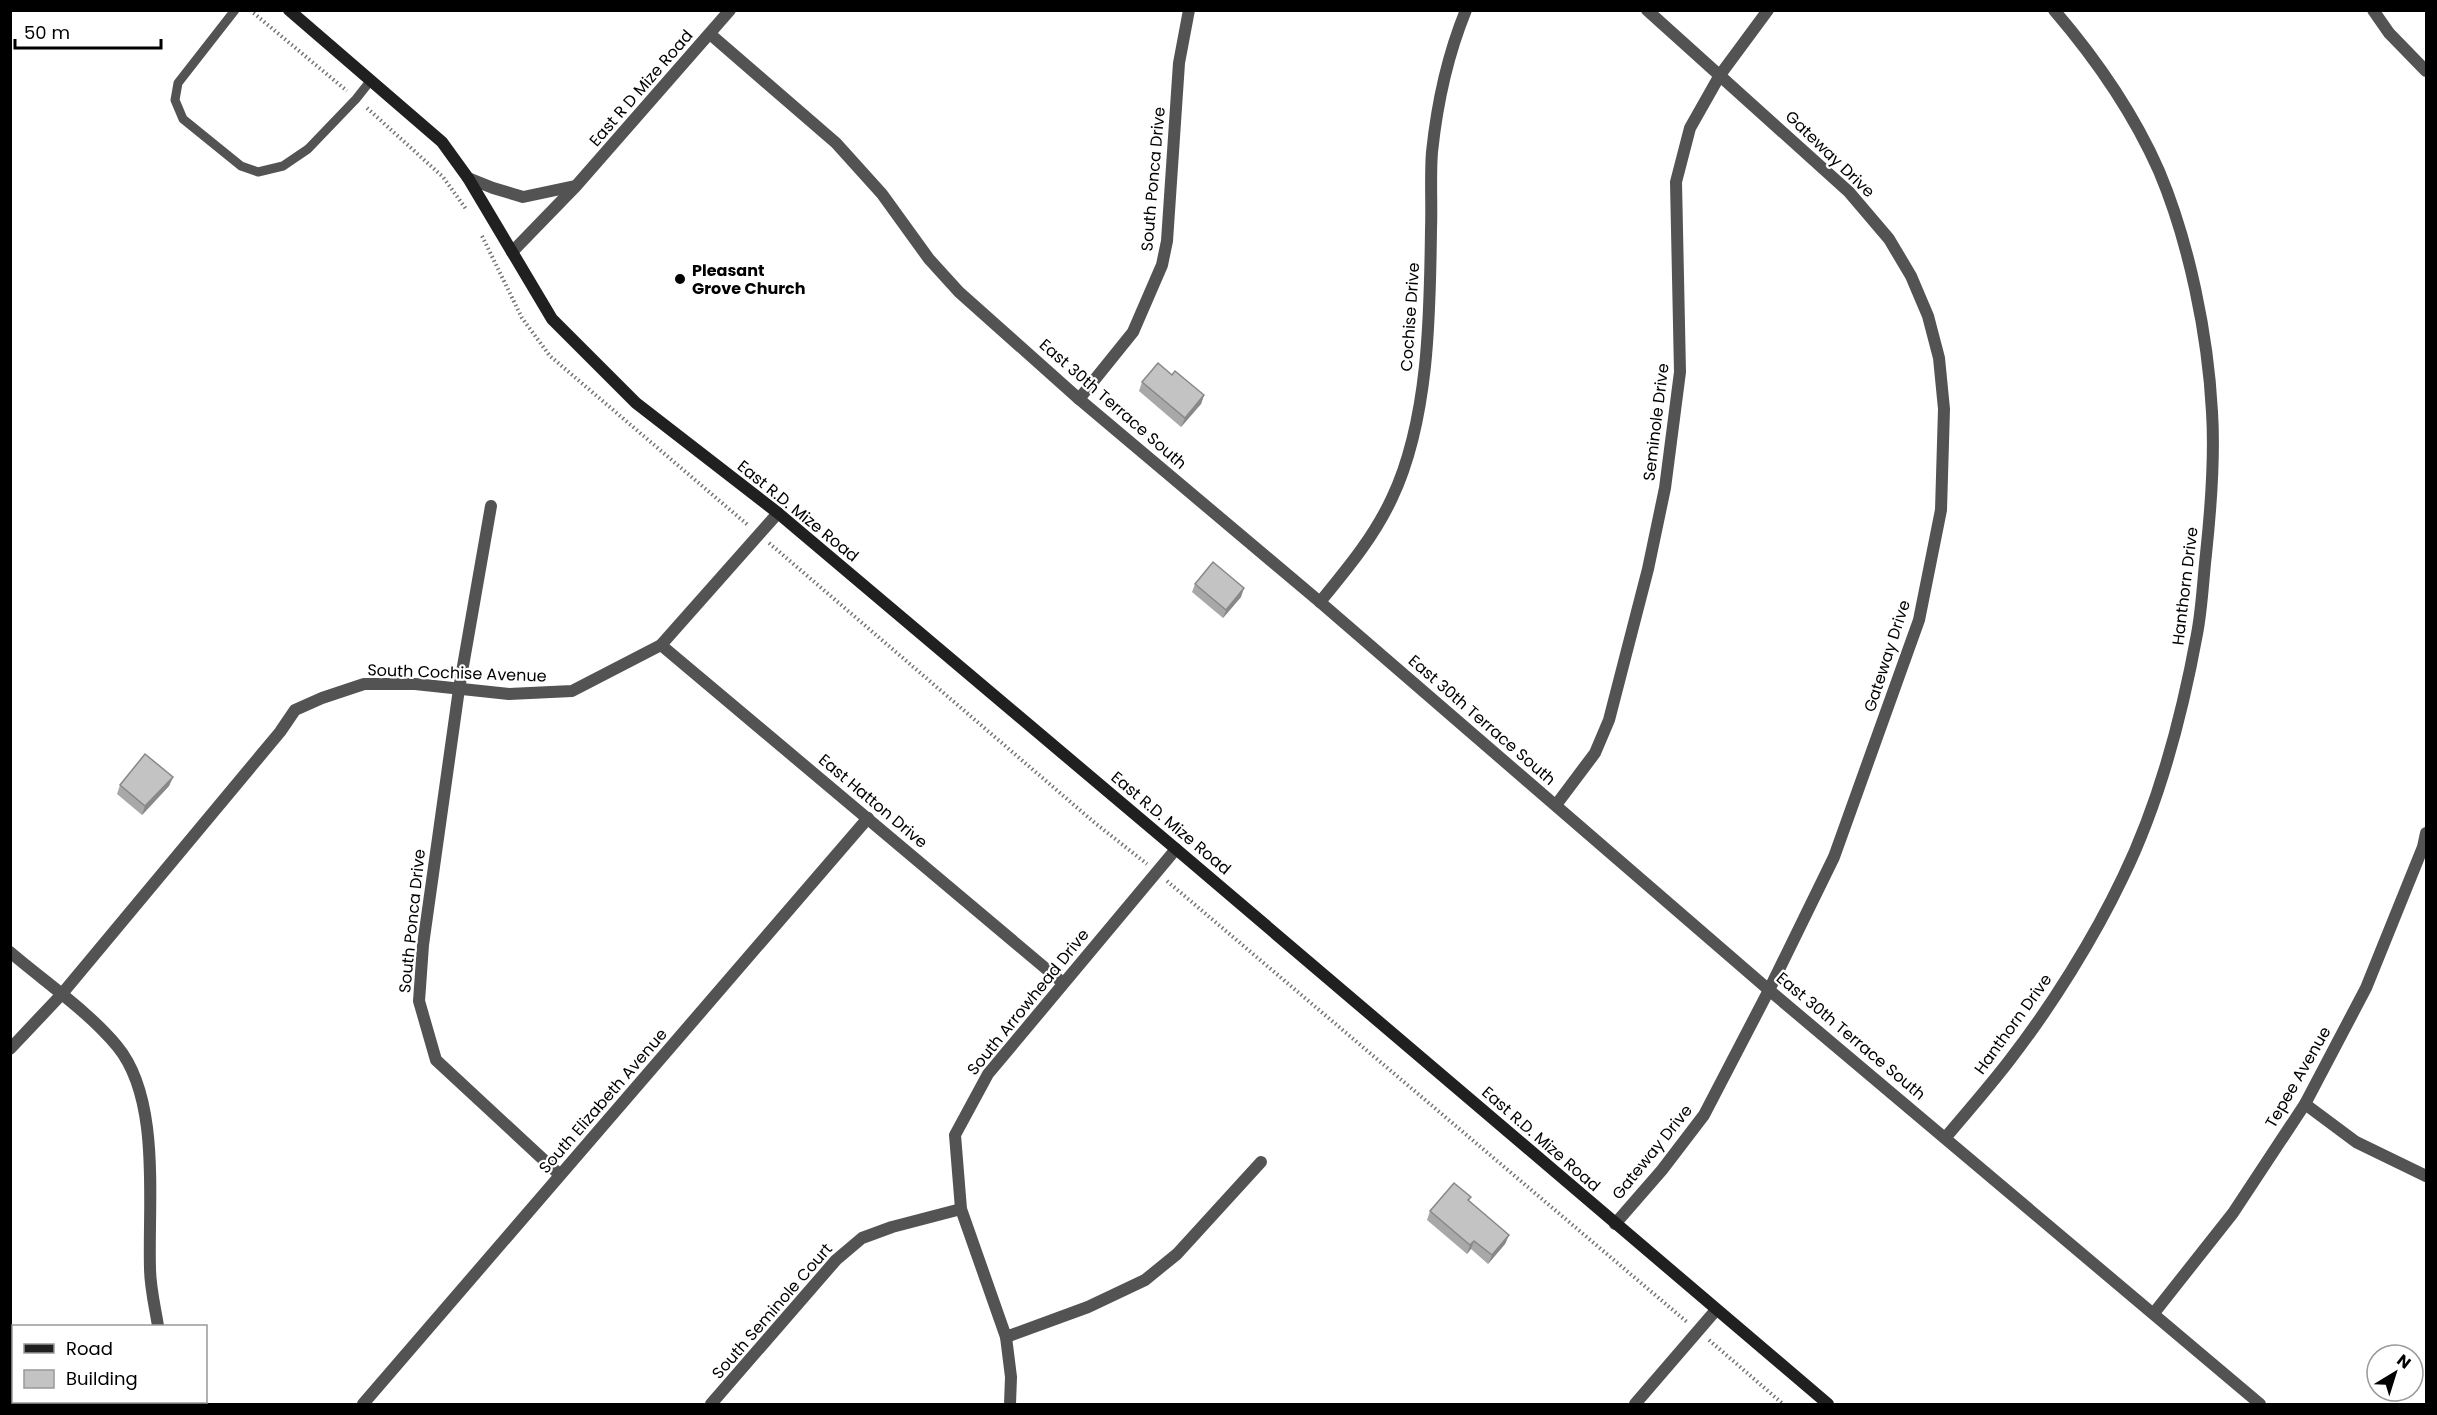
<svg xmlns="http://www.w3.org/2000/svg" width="2437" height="1415" font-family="Poppins,sans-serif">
<rect width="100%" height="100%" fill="#fff"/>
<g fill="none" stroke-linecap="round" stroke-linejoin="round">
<!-- path -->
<g stroke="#757575" stroke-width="4" stroke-dasharray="1.5 3" stroke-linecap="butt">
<path d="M250,10L347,91"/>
<path d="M367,108L443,177L466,209"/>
<path d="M482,236L522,318L550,356L749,526"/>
<path d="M769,543L1095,823L1147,864"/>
<path d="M1167,881L1687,1322"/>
<path d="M1709,1340L1783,1404"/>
</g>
<!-- lane -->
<path stroke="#535353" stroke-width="9" d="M235,10L178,83L175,100L183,119L241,166L258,172L283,166L308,149L356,99L371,80"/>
<!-- street -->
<g stroke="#535353" stroke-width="12">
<path d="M2373,10L2389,33L2426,71"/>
<path d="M710,34L836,143L882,194L929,259L959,292L1079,399L1320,602L1769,990L2260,1404"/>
<path d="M468,178L493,188L523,197L575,186"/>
<path d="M512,252L576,186L730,10"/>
<path d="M1079,399L1133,332L1162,265L1167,241L1179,63L1189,10"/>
<path d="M491,506L459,689L423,945L419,1001L436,1060L560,1175"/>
<path d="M1320,602C1347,569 1374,537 1392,498C1429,420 1430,314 1431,229C1432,204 1430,177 1432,152C1437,104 1448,54 1466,10"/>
<path d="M661,645L1063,983"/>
<path d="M1556,805L1595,753L1609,720L1648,569L1665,488L1680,372L1676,182L1690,128L1720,75L1768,10"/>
<path d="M10,952C45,982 88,1011 117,1046C161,1099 148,1202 150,1268C150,1287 155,1307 158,1326"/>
<path d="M10,1049L61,995L280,732L295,710L322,698L364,684H415L509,694L572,691L661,645L778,513"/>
<path d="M2305,1104L2356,1142L2426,1176"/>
<path d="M1946,1137C1967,1112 1989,1087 2009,1061C2051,1007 2094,938 2123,877C2160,801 2182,716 2197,634C2202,608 2203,580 2206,554C2211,507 2215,459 2212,412C2208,335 2189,242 2159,171C2133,112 2096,59 2054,10"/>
<path d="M1615,1224L1662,1170L1704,1115L1769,990L1834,857L1919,620L1941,510L1944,409L1939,358L1928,316L1911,276L1889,239L1849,192L1647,10"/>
<path d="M2154,1313L2233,1213L2305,1104L2366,988L2423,847L2426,833"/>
<path d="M1006,1337L1088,1307L1145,1280L1177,1254L1261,1162"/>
<path d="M187,1402L190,1404"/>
<path d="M363,1404L868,818"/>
<path d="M711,1404L836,1260L862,1238L892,1227L961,1209"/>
<path d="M1010,1404L1011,1377L1006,1337L961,1209L955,1135L988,1074L1176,849"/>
<path d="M1635,1404L1716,1310"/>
</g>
<!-- secondary -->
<path stroke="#202020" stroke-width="12" d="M289,10L442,142L468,178L552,319L636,403L778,513L1176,849L1828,1404"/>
</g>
<!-- wall -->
<g fill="#a8a8a8">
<path d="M1172,375L1204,395L1201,404L1181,427L1139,391L1142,382Z"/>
<path d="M1195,584L1241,597L1223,618L1192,592Z"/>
<path d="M173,777L169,786L142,815L117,794L120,785Z"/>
<path d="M1471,1197L1469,1201L1509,1235L1505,1244L1488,1264L1471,1249L1467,1254L1427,1220L1430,1211Z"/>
</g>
<!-- shaded-wall -->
<g fill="#888">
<path d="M1204,395L1201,404L1181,427L1185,418Z"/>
<path d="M1244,588L1241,597L1223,618L1226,610Z"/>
<path d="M173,777L169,786L142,815L145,806Z"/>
<path d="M1509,1235L1505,1244L1488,1264L1492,1255Z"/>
<path d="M1474,1241L1471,1249L1467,1254L1470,1245Z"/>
</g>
<!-- building -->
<g fill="#c3c3c3" stroke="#888" stroke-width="1.5">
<path d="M1158,363L1172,375L1175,371L1204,395L1185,418L1142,382Z"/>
<path d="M1213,562L1244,588L1226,610L1195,584Z"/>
<path d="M145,754L173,777L145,806L120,785Z"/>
<path d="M1454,1183L1471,1197L1468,1200L1509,1235L1492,1255L1474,1241L1470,1245L1430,1211Z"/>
</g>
<!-- markers -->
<circle fill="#000" stroke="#fff" stroke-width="2" cx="680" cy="279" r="6"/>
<g text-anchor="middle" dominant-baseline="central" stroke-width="4.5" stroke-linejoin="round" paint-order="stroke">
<!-- street labels -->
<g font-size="16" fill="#000" stroke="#fff">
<text transform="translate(641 88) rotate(-49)">East R D Mize Road</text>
<text transform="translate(1830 154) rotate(44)">Gateway Drive</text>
<text transform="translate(1153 179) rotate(-85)">South Ponca Drive</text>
<text transform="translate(1410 317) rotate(-86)">Cochise Drive</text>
<text transform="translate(1113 404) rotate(41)">East 30th Terrace South</text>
<text transform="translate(1656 422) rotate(-83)">Seminole Drive</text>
<text transform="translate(798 511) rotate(39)">East R.D. Mize Road</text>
<text transform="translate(2185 586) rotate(-83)">Hanthorn Drive</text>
<text transform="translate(1887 656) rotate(-72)">Gateway Drive</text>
<text transform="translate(457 673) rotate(2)">South Cochise Avenue</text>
<text transform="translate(1482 720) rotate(41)">East 30th Terrace South</text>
<text transform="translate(873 801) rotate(40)">East Hatton Drive</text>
<text transform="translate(1171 823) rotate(40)">East R.D. Mize Road</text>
<text transform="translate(412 921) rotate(-84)">South Ponca Drive</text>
<text transform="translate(1028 1002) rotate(-51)">South Arrowhead Drive</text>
<text transform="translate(2013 1024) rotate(-54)">Hanthorn Drive</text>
<text transform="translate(1851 1036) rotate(40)">East 30th Terrace South</text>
<text transform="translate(2298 1077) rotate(-60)">Tepee Avenue</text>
<text transform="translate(603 1101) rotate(-49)">South Elizabeth Avenue</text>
<text transform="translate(1541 1139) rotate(41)">East R.D. Mize Road</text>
<text transform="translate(1652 1152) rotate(-51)">Gateway Drive</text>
<text transform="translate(772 1311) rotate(-49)">South Seminole Court</text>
</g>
<!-- poi labels -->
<g font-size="16" font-weight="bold" fill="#000" stroke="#fff" text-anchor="start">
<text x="692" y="270">Pleasant<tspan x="692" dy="18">Grove Church</tspan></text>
</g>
</g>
<!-- border -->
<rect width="2437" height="1415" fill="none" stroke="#000000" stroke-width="24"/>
<!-- legend -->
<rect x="12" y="1325" width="195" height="78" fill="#ffffff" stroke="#999999" stroke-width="1.5"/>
<rect x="24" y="1344" width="30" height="9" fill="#202020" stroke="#999999" stroke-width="1.5"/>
<text x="66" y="1355" font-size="18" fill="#000000">Road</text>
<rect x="24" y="1370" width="30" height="18" fill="#c3c3c3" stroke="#999999" stroke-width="1.5"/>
<text x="66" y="1385" font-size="18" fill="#000000">Building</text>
<!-- north arrow -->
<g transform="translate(2395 1373) rotate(38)"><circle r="28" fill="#ffffff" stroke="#999999" stroke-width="1.5"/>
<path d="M0-4.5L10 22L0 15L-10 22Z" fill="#000000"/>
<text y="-9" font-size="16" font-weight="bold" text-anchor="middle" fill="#000000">N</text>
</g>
<!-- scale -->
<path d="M15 39v9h146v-9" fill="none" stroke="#000000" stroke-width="3"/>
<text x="24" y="39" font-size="18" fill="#000000" stroke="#ffffff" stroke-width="4.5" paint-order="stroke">50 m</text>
</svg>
